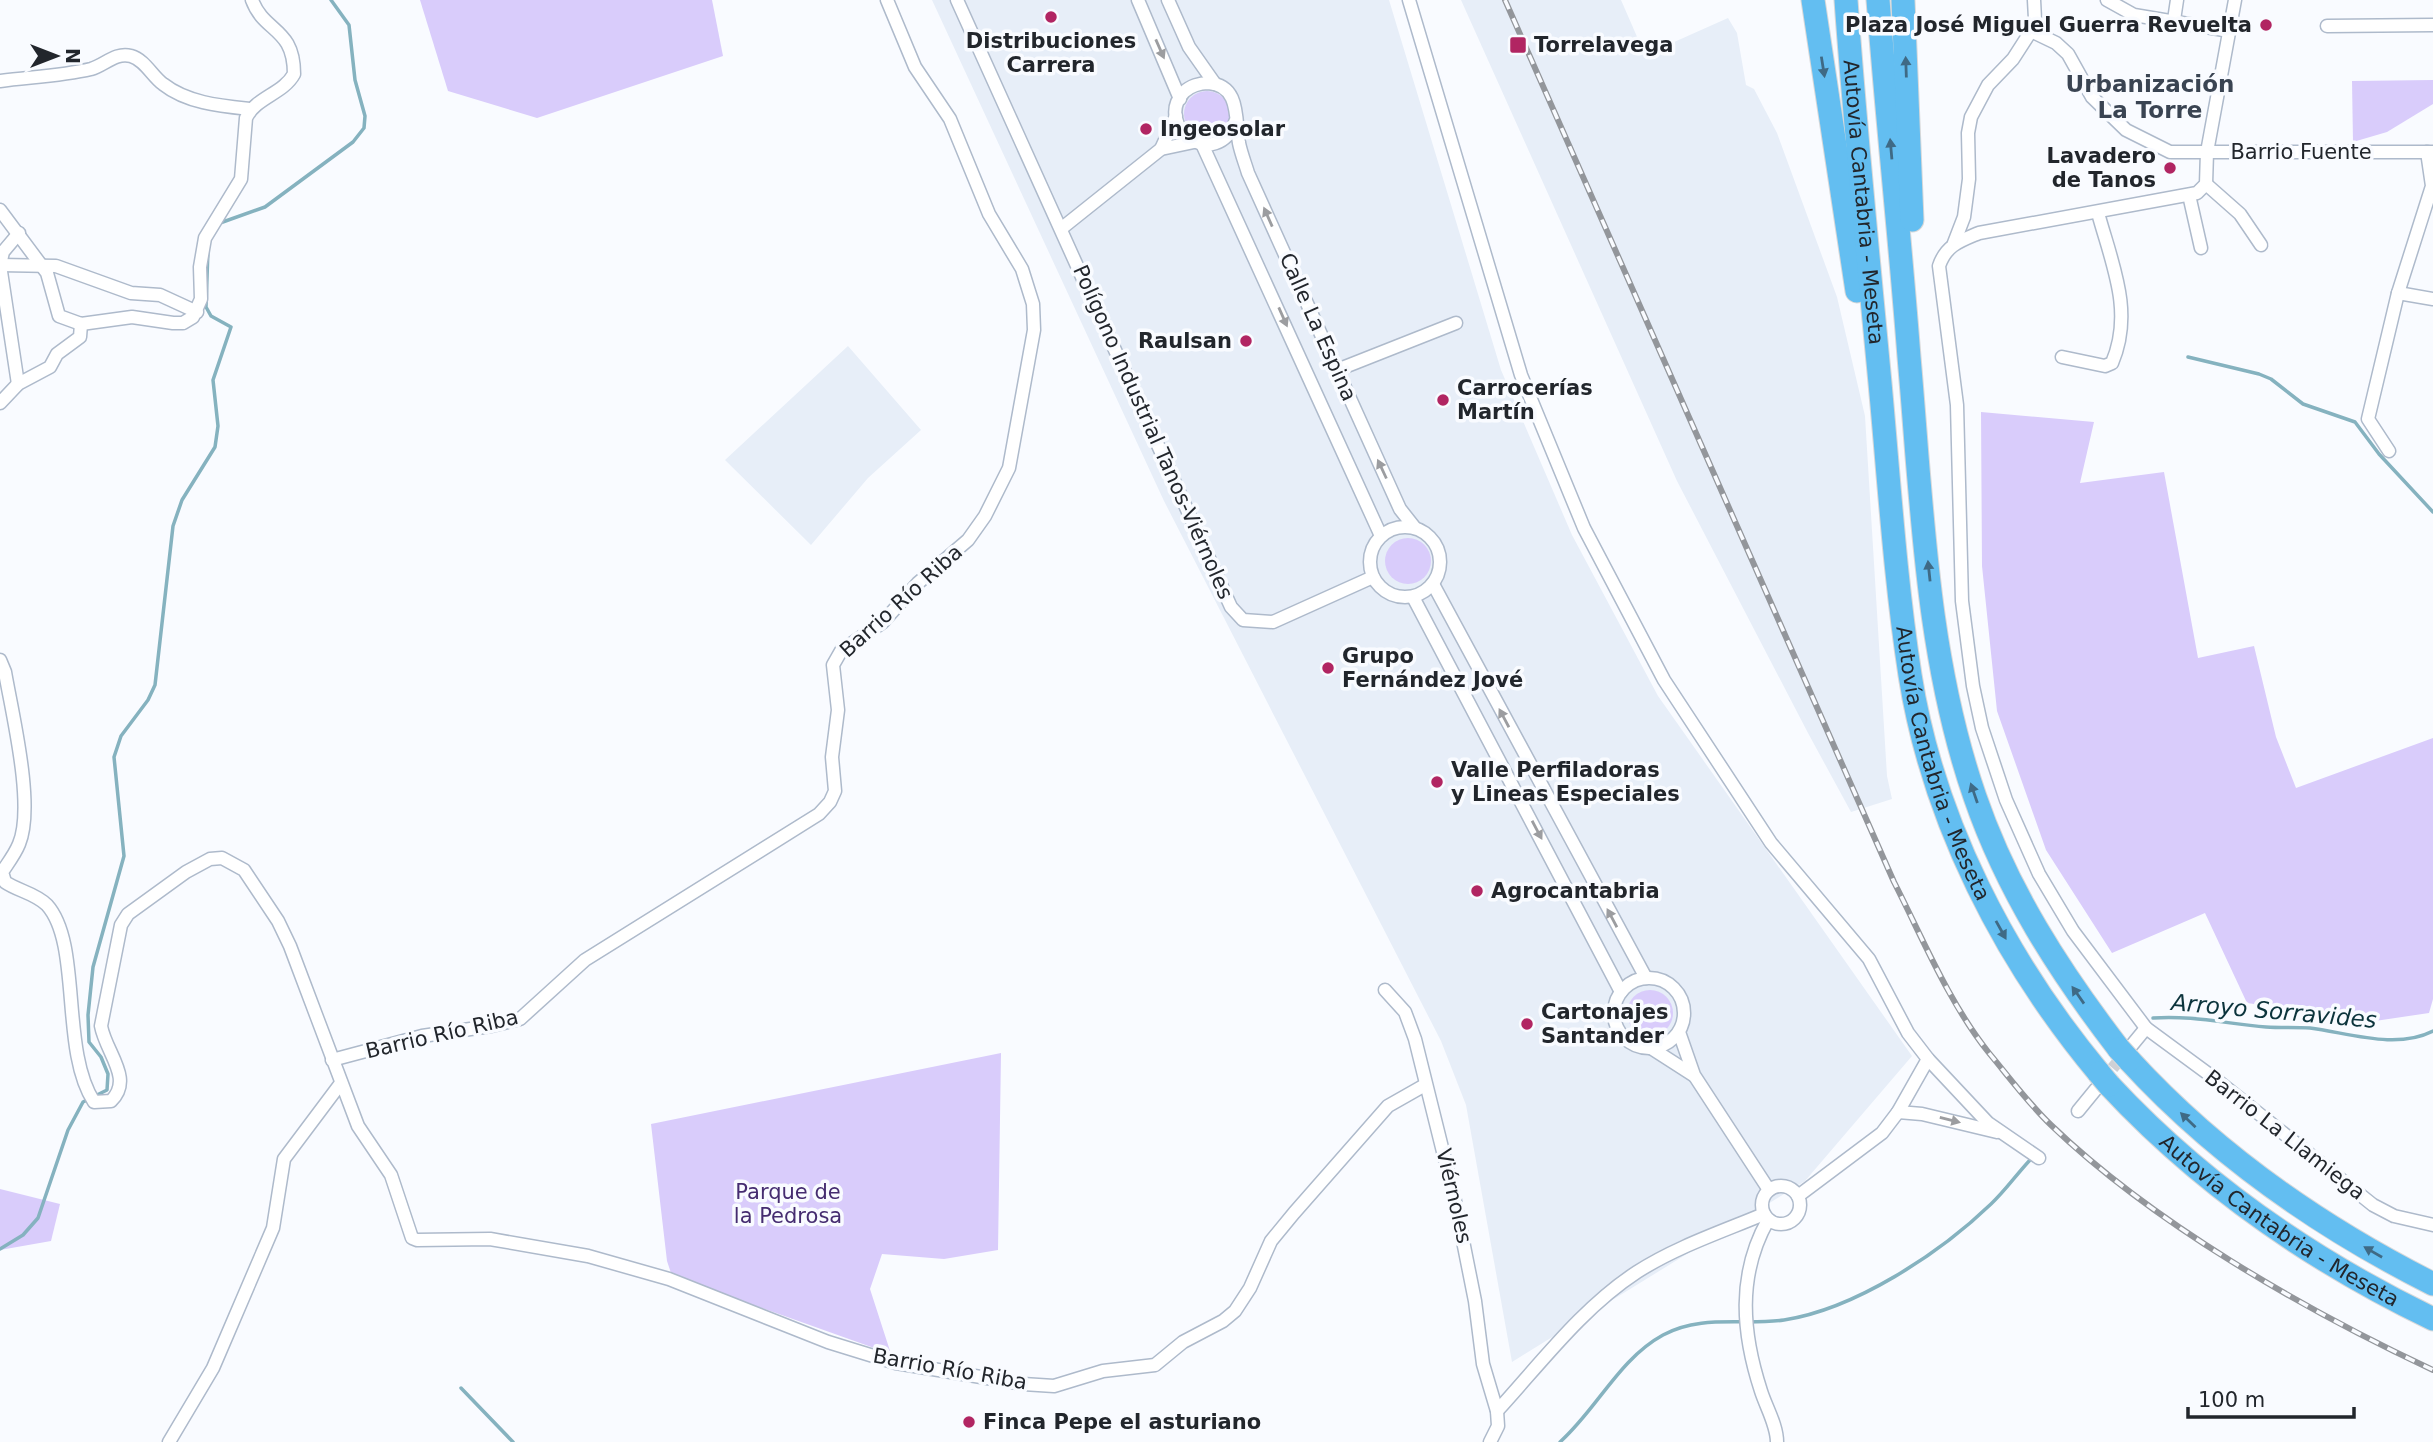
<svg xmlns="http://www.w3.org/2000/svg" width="2433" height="1442" font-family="'DejaVu Sans',sans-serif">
<rect width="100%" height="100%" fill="#f9fbff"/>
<!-- built -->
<g fill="#e7eef8">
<path d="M932,0H1389L1501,370L1572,535L1658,696L1912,1056L1805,1181L1512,1362L1466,1105L1441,1041L1164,501Z"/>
<path d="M1461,0H1621L1645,55L1728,18L1737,33L1746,85L1754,89L1777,133L1837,297L1865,416L1887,776L1892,799L1851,812L1808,733L1677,481Z"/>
<path d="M848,346L921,430L868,478L811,545L725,460Z"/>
</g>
<!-- green -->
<g fill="#d9ccfb">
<path d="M420,0H712L723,56L537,118L448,91Z"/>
<path d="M2433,80V104L2387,132L2353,142L2352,81Z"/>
<circle cx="1207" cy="114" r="23"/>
<path d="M1981,412L2094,422L2080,483L2164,472L2198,658L2254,646L2276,737L2296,788L2433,738V999L2429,1013L2375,1021L2247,1003L2205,913L2112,953L2046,850L1997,711L1982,566Z"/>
<circle cx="1408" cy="561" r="23"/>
<circle cx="1650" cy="1013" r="23"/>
<path d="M1001,1053L998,1250L944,1259L882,1254L870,1289L891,1354L672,1276L667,1261L651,1124Z"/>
<path d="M0,1189L60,1204L51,1241L0,1250Z"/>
</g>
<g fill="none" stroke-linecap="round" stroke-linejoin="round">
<!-- stream -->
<g stroke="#85b2bf" stroke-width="3.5">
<path d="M220,223L265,207L353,142L364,128L365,116L355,80L349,25L331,0"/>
<path d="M2188,357L2259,374L2271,379L2303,404L2355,422L2379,454L2433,512"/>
<path d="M2153,1018C2191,1015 2228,1024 2266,1027C2281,1028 2295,1027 2310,1028C2349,1033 2396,1050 2433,1031"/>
<path d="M0,1249L23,1235L38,1218L68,1130L83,1102L107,1090L108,1074L101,1057L89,1042L88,1015L93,967L124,856L114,757L121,736L148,700L155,685L173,526L182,500L215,447L218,426L213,380L231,327L211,316L206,307L208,249"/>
<path d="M461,1388L513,1442"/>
<path d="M1560,1442C1597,1409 1619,1359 1663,1335C1702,1314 1743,1326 1784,1320C1855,1309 1939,1254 1991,1204C2005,1191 2016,1175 2030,1160"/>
</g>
<!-- minor-tunnel -->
<path stroke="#ced0d5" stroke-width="12" stroke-dasharray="12 6" stroke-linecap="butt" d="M2101,1082L2128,1050"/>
<!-- minor casing -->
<g stroke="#aebacb" stroke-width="15">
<g id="minor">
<path d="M957,0L1231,607L1243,620L1273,622L1373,577"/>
<path d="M1138,0L1180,99"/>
<path d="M1168,0L1189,47L1215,84"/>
<path d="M1409,0L1521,375L1584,528L1664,680L1771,843L1869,959L1908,1033L1928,1059L1988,1123L2039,1158"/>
<path d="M2034,0L2035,19L2031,31L2056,43L2068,54L2092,97L2126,130L2170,152H2433"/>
<path d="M2107,0L2134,15L2230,31"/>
<path d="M2235,0L2207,152L2206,184L2197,193L1979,233C1960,241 1946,245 1939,266L1957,405L1962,601L1973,686L1982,728L2006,800L2039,874L2073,931L2146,1028L2218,1081L2373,1205L2394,1216L2433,1225"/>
<path d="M2174,20L2177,0"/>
<path d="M2327,26L2433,25"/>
<path d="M0,81C30,77 61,76 91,69C105,65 115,52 131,56C145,60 152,76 163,84C187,103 221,106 250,109"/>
<path d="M1236,120C1217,174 1152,126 1184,92C1190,86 1200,83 1208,83C1241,85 1235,120 1239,143C1241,153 1245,163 1248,173L1400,509L1415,528"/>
<path d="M1202,144L1381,536"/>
<path d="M1161,149L1176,116"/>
<path d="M2206,184L2240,214L2261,245"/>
<path d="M2189,195L2201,248"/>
<path d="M0,210L47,273L59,316L81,324L132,317L173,323H183L193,317L201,299L200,267L205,238L241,179L246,118C256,97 283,94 294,74C294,27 264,33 252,0"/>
<path d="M1062,228L1161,149L1194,142"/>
<path d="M1954,243L1964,217L1969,179L1968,133L1971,117L1988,85L2013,59L2031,31"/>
<path d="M0,265L56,266L131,293L160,295L197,312"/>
<path d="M2398,293L2433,299"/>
<path d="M2062,357L2105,366L2112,363C2134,312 2112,264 2098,213"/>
<path d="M1337,370L1456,323"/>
<path d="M18,384L0,265L3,252L19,233"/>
<path d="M0,403L18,384L50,367L57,354L80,337L81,324"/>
<path d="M2389,451L2368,419L2398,293L2432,186L2427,152"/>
<circle cx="1405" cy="562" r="35"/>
<path d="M1433,584L1646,978"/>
<path d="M1413,597L1621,992"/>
<path d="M0,660L5,672C12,713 35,806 19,844C15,854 8,863 2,872L5,882C18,891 35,893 47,905C82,944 60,1050 94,1102L111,1101C134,1079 106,1053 101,1026L121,925L128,914L186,872L210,859L222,858L244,870L278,921L290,946L358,1126L391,1175L412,1238L417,1240L490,1239L588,1256L669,1279L828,1342L896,1363L1023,1384L1054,1386L1103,1371L1155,1365L1183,1342L1223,1321L1235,1311L1250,1288L1271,1241L1294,1213L1388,1106L1425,1085"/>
<circle cx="1649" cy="1013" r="35"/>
<path d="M1385,990L1405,1012L1415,1039L1454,1196L1475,1301L1483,1364L1497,1411L1498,1426L1490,1442"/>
<path d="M1679,1032L1694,1075L1769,1190"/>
<path d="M2132,1045L2146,1028"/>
<path d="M1651,1048L1693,1075"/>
<path d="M332,1060L422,1036L491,1026L520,1019L585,960L819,814L830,802L835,791L832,757L838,710L833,665L841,651L883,622L918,583L968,540L985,516L1009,468L1034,330L1033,304L1022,269L989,214L950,119L915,67L887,0"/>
<path d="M2078,1111L2096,1089"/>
<path d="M1898,1112L1922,1114L1997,1132"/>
<circle cx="1781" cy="1205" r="19"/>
<path d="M1798,1196L1882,1133L1898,1112L1928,1059"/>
<path d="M1768,1220C1737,1275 1742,1333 1761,1391C1766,1407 1777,1425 1777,1442"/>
<path d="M1497,1411C1541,1363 1582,1308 1637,1272C1676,1247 1721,1232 1764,1214"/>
<path d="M169,1442L213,1368L273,1228L284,1159L341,1083"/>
</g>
</g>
<!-- motorway casing -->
<g stroke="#d7d8d9" stroke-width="25">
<g id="motorway">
<path d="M1813,0L1857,291"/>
<path id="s1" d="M1846,0C1855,128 1868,255 1880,383C1889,480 1895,578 1910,675C1933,821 2005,960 2099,1073"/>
<path d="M1878,0C1887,119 1900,238 1909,357C1922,504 1926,656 1975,797C2007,890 2059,971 2119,1049"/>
<path d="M1903,0L1912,220"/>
<path d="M2129,1060C2216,1155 2318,1226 2433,1284"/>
<path id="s2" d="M2109,1085C2201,1184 2311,1260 2433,1319"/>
</g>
</g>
<!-- minor -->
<use href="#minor" stroke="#fff" stroke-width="12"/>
<!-- motorway -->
<use href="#motorway" stroke="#63bef1" stroke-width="23"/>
<!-- rail casing -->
<g stroke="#93969b" stroke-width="6">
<path id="rail" d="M1505,0L1894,882C1923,939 1949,1003 1989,1053C2009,1077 2029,1104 2051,1125C2153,1223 2305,1310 2433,1370"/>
</g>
<!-- rail -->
<use href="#rail" stroke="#f9fbff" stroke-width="3.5" stroke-dasharray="10" stroke-linecap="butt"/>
<!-- motorway-bridge casing -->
<g stroke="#d7d8d9" stroke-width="25" stroke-linecap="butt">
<g id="motorway-bridge">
<path d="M2119,1049L2129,1060"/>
<path d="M2099,1073L2109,1085"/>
</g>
</g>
<!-- motorway-bridge -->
<use href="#motorway-bridge" stroke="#63bef1" stroke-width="23"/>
</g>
<!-- one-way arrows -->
<defs><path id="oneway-solid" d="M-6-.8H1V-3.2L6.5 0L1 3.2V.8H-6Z" transform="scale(1.75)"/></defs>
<g fill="#9c9da0">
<use href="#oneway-solid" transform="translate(1160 49) rotate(66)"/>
<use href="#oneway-solid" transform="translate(1268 217) rotate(-114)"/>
<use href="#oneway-solid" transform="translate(1283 317) rotate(66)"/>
<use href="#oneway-solid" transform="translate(1382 469) rotate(-115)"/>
<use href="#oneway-solid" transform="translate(1504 718) rotate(-118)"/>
<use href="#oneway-solid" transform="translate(1537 830) rotate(62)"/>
<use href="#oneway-solid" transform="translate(1612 918) rotate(-118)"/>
<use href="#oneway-solid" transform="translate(1950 1120) rotate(14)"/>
</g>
<g fill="#3f6a85">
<use href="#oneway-solid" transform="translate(1823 67) rotate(81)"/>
<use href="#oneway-solid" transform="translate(1906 67) rotate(-92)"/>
<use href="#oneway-solid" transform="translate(1891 149) rotate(-95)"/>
<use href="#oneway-solid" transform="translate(1929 571) rotate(-96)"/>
<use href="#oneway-solid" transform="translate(1974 793) rotate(-109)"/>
<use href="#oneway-solid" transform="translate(2001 930) rotate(61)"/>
<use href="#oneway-solid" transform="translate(2078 995) rotate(-125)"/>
<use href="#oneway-solid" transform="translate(2188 1120) rotate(-136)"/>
<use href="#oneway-solid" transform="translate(2373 1252) rotate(-150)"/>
</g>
<!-- markers -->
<g fill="#b12562" stroke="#f9fbff" stroke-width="2.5">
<circle cx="1051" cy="17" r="7"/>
<circle cx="2266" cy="25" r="7"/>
<rect x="1509" y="36" width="18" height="18" rx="3.5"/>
<circle cx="1146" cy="129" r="7"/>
<circle cx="2170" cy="168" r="7"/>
<circle cx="1246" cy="341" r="7"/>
<circle cx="1443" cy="400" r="7"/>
<circle cx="1328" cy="668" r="7"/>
<circle cx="1437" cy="782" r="7"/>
<circle cx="1477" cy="891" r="7"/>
<circle cx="1527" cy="1024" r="7"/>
<circle cx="969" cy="1422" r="7"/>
</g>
<g text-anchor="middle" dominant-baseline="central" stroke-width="7" stroke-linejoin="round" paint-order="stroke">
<!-- poi labels -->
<g font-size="21" font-weight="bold" fill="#22262c" stroke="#f9fbff" text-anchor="start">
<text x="2252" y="25" text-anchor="end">Plaza José Miguel Guerra Revuelta</text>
<text x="1051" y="41" text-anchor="middle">Distribuciones<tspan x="1051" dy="24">Carrera</tspan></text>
<text x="1534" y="45">Torrelavega</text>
<text x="1160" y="129">Ingeosolar</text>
<text x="2156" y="156" text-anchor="end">Lavadero<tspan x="2156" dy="24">de Tanos</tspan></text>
<text x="1232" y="341" text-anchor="end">Raulsan</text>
<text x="1457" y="388">Carrocerías<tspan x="1457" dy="24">Martín</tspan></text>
<text x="1342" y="656">Grupo<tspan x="1342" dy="24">Fernández Jové</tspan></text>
<text x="1451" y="770">Valle Perfiladoras<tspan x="1451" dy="24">y Lineas Especiales</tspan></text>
<text x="1491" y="891">Agrocantabria</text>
<text x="1541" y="1012">Cartonajes<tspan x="1541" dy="24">Santander</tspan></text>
<text x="983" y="1422">Finca Pepe el asturiano</text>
</g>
<!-- street labels -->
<g font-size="21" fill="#22262c" stroke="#f9fbff">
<text x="2301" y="152">Barrio Fuente</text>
<text stroke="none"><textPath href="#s1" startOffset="203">Autovía Cantabria - Meseta</textPath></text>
<text transform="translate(1318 327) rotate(66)">Calle La Espina</text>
<text transform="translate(1153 432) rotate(66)">Polígono Industrial Tanos-Viérnoles</text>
<text transform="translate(901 601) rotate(-42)">Barrio Río Riba</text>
<text stroke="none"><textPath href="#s1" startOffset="772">Autovía Cantabria - Meseta</textPath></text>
<text transform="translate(442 1034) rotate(-13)">Barrio Río Riba</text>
<text transform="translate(2285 1135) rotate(38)">Barrio La Llamiega</text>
<text transform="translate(1454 1196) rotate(77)">Viérnoles</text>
<text stroke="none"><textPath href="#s2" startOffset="219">Autovía Cantabria - Meseta</textPath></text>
<text transform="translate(950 1369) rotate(10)">Barrio Río Riba</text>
</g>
<!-- park labels -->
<g font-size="21" fill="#452c70" stroke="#f9fbff">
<text x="788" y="1192">Parque de<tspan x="788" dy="24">la Pedrosa</tspan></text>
</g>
<!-- neighbourhood labels -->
<g font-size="23" font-weight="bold" fill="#3a4452" stroke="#f9fbff">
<text x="2150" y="84">Urbanización<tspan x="2150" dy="26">La Torre</tspan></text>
</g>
<!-- water labels -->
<g font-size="23" font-style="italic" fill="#0c343c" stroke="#f9fbff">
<text transform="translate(2274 1011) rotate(5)">Arroyo Sorravides</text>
</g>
</g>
<!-- north arrow -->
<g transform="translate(56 56) rotate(90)" stroke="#f9fbff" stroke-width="5" paint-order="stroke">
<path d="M0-5L12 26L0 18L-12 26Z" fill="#22262c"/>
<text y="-10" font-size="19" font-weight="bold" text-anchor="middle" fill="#22262c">N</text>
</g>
<!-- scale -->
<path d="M2188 1407v10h166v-10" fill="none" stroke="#22262c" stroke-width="3.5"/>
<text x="2198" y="1407" font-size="21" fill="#22262c" stroke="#f9fbff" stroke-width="5" paint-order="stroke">100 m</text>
</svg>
